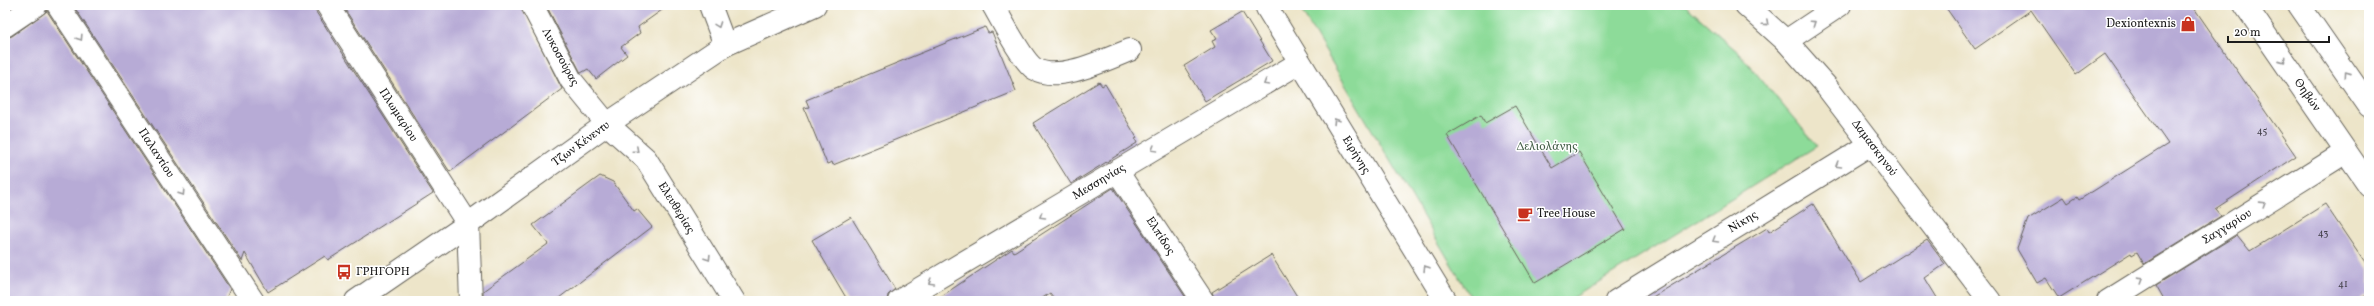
<svg xmlns="http://www.w3.org/2000/svg" width="2374" height="306" font-family="Vollkorn,serif">
<rect width="100%" height="100%" fill="#fff"/>
<filter id="ink" filterUnits="userSpaceOnUse"><feTurbulence type="fractalNoise" baseFrequency=".025" numOctaves="2"/><feDisplacementMap in="SourceGraphic" scale="8" xChannelSelector="R" yChannelSelector="G"/><feConvolveMatrix kernelMatrix="1 2 1 2 8 2 1 2 1" color-interpolation-filters="sRGB"/></filter>
<filter id="wash" filterUnits="userSpaceOnUse"><feTurbulence type="fractalNoise" baseFrequency=".012" numOctaves="4" result="noise"/><feDisplacementMap in="SourceGraphic" scale="16" xChannelSelector="R" yChannelSelector="G"/><feGaussianBlur stdDeviation="0.9" result="paint"/><feColorMatrix in="noise" values="0 0 0 0 0 0 0 0 0 0 0 0 0 0 0 0 0 1.4 0 .05"/><feComposite in="paint" operator="in"/></filter>
<g filter="url(#wash)">
<rect width="100%" height="100%" fill="#ede5c9"/>
<!-- green -->
<path fill="#8ddb99" stroke="#547c5a" d="M1298,5H1685L1739,53L1817,146L1568,301H1473Z"/>
<g id="blocks">
<!-- building -->
<g fill="#b7abd6">
<path d="M73,5H315L316,12L433,193L328,260L325,256L268,292L245,253L242,261Z"/>
<path d="M342,5H520L562,89L450,172Z"/>
<path d="M546,5H669L638,27L640,33L621,47L627,55L596,79L588,69L581,73Z"/>
<path d="M1944,5H2192L2296,156L2215,209L2221,216L2144,264L2137,252L2132,255L2131,253L2059,298L2046,278L2037,283L2017,249L2028,219L2064,197L2068,203L2077,197L2079,200L2168,144L2105,54L2076,75L2031,10L1975,49Z"/>
<path d="M47,11L230,289L225,301H5V38L12,36Z"/>
<path d="M1242,12L1272,61L1205,101L1184,66L1215,47L1212,41L1217,39L1211,30Z"/>
<path d="M985,27L988,33L992,32L1016,91L833,165L832,162L827,164L804,108L809,107L806,100Z"/>
<path d="M1099,82L1102,86L1105,84L1137,138L1135,139L1137,143L1071,184L1033,123Z"/>
<path d="M1515,106L1552,168L1579,152L1625,229L1535,283L1447,135L1481,115L1485,123Z"/>
<path d="M600,176L613,182L634,211L637,209L652,227L555,301H483V291L548,244L533,225Z"/>
<path d="M1113,188L1188,301H1056L1050,293L1038,301H934L1012,249L1014,252Z"/>
<path d="M1813,204L1861,282L1927,240L1945,264L1925,278L1939,301H1646L1767,228L1769,232Z"/>
<path d="M2325,204L2369,269V294L2357,301H2165L2156,285L2237,235L2250,251Z"/>
<path d="M851,217L895,289L888,295L887,301H848L812,240Z"/>
<path d="M1271,255L1300,301H1215L1212,292Z"/>
</g>
</g>
</g>
<g filter="url(#ink)">
<use href="#blocks" fill-opacity="0" stroke="#656259" stroke-width="1"/>
<g fill="none" stroke-linecap="round" stroke-linejoin="round">
<!-- minor casing -->
<g stroke="#656259" stroke-width="24">
<g id="minor">
<path d="M58,5L253,301"/>
<path d="M327,5L468,224L471,301"/>
<path d="M532,5L571,80L607,124L646,159L734,301"/>
<path d="M710,5L725,45"/>
<path d="M993,5C1001,19 1023,62 1035,69C1059,83 1106,59 1130,50"/>
<path d="M1746,5L1786,41L1826,86L1990,301"/>
<path d="M1267,8L1446,301"/>
<path d="M5,26L36,5"/>
<path d="M1786,41L1840,5"/>
<path d="M1117,171L1203,301"/>
<path d="M356,301L468,224L607,124L725,45L815,5"/>
<path d="M899,301L1299,63"/>
<path d="M1616,301L1871,144"/>
<path d="M2108,301L2346,152"/>
</g>
</g>
<!-- major casing -->
<g stroke="#656259" stroke-width="24">
<g id="major">
<path d="M2245,5L2369,185"/>
<path d="M2299,5L2369,106"/>
</g>
</g>
<!-- minor -->
<use href="#minor" stroke="#fff" stroke-width="22"/>
<!-- major -->
<use href="#major" stroke="#fff" stroke-width="22"/>
</g>
<!-- one-way arrows -->
<defs><path id="oneway-chevron" d="M-2-3.5L2.5 0L-2 3.5" fill="none" stroke-width="1.6" stroke-linecap="round" stroke-linejoin="round"/></defs>
<g stroke="#999">
<use href="#oneway-chevron" transform="translate(1766 23) rotate(42)"/>
<use href="#oneway-chevron" transform="translate(1813 23) rotate(-34)"/>
<use href="#oneway-chevron" transform="translate(718 25) rotate(70)"/>
<use href="#oneway-chevron" transform="translate(80 38) rotate(57)"/>
<use href="#oneway-chevron" transform="translate(2283 60) rotate(55)"/>
<use href="#oneway-chevron" transform="translate(2347 74) rotate(-125)"/>
<use href="#oneway-chevron" transform="translate(1266 83) rotate(149)"/>
<use href="#oneway-chevron" transform="translate(1336 121) rotate(-122)"/>
<use href="#oneway-chevron" transform="translate(1154 149) rotate(149)"/>
<use href="#oneway-chevron" transform="translate(636 150) rotate(42)"/>
<use href="#oneway-chevron" transform="translate(1838 165) rotate(149)"/>
<use href="#oneway-chevron" transform="translate(182 193) rotate(57)"/>
<use href="#oneway-chevron" transform="translate(2263 204) rotate(-32)"/>
<use href="#oneway-chevron" transform="translate(1042 216) rotate(149)"/>
<use href="#oneway-chevron" transform="translate(1715 240) rotate(149)"/>
<use href="#oneway-chevron" transform="translate(708 258) rotate(58)"/>
<use href="#oneway-chevron" transform="translate(1426 268) rotate(-122)"/>
<use href="#oneway-chevron" transform="translate(2141 280) rotate(-32)"/>
<use href="#oneway-chevron" transform="translate(931 282) rotate(149)"/>
</g>
</g>
<!-- icons -->
<defs>
<g id="shop-bare" transform="scale(1.2)"><path d="M-5-2.5h2.3a2.7 3.5 0 0 1 5.4 0H5L5.5 6h-11ZM-1.5-2.5h3a1.5 2.3 0 0 0-3 0Z" fill="#c8321e" stroke="#fff" stroke-width="2.5" paint-order="stroke"/></g>
<g id="cafe-bare" transform="scale(1.2)"><path d="M-5.5-4.5H6V0H3Q3 3.5 0 3.5H-2.5Q-5.5 3.5-5.5 0ZM3-3.2v2h1.7v-2ZM-6 4.5H4V6H-6Z" fill="#c8321e" stroke="#fff" stroke-width="2.5" paint-order="stroke"/></g>
<g id="bus-bare" transform="scale(1.2)"><path d="M-5-6H5V4H4V6H2V4H-2V6H-4V4H-5ZM-3.5-4V0h7V-4ZM-3.5 1.2v1.5H-2V1.2ZM2 1.2v1.5H3.5V1.2Z" fill="#c8321e" stroke="#fff" stroke-width="2.5" paint-order="stroke"/></g>
</defs>
<g fill-rule="evenodd">
<use href="#shop-bare" x="2188" y="24"/>
<use href="#cafe-bare" x="1525" y="214"/>
<use href="#bus-bare" x="344" y="272"/>
</g>
<g text-anchor="middle" dominant-baseline="central" stroke-width="3" stroke-linejoin="round" paint-order="stroke">
<!-- number labels -->
<g font-size="10" fill="#43404a">
<text x="2262" y="131">45</text>
<text x="2323" y="233">43</text>
<text x="2343" y="284">41</text>
</g>
<!-- poi labels -->
<g font-size="12" fill="#1c1c1c" stroke="#fff" text-anchor="start">
<text x="2176" y="24" text-anchor="end">Dexiontexnis</text>
<text x="1537" y="214">Tree House</text>
<text x="356" y="272">ΓΡΗΓΟΡΗ</text>
</g>
<!-- street labels -->
<g font-size="12" fill="#1c1c1c" stroke="#fff">
<text transform="translate(560 57) rotate(61)">Λυκοσούρας</text>
<text transform="translate(2307 95) rotate(55)">Θηβών</text>
<text transform="translate(398 115) rotate(57)">Πλωμαρίου</text>
<text transform="translate(581 144) rotate(-36)">Τζων Κένεντυ</text>
<text transform="translate(1874 148) rotate(53)">Δαμασκηνού</text>
<text transform="translate(156 153) rotate(57)">Παλαντίου</text>
<text transform="translate(1356 155) rotate(58)">Ειρήνης</text>
<text transform="translate(1099 182) rotate(-31)">Μεσσηνίας</text>
<text transform="translate(676 208) rotate(58)">Ελευθερίας</text>
<text transform="translate(1743 222) rotate(-31)">Νίκης</text>
<text transform="translate(2227 227) rotate(-32)">Σαγγαρίου</text>
<text transform="translate(1160 236) rotate(57)">Ελπίδος</text>
</g>
<!-- park labels -->
<g font-size="12" fill="#445f48" stroke="#fff">
<text x="1547" y="147">Δελιολάνης</text>
</g>
</g>
<!-- margin -->
<rect width="2374" height="306" fill="none" stroke="#fff" stroke-width="20"/>
<!-- scale -->
<path d="M2228 36v6h101v-6" fill="none" stroke="#1c1c1c" stroke-width="2"/>
<text x="2234" y="36" font-size="12" fill="#1c1c1c" stroke="#ffffff" stroke-width="3" paint-order="stroke">20 m</text>
</svg>
